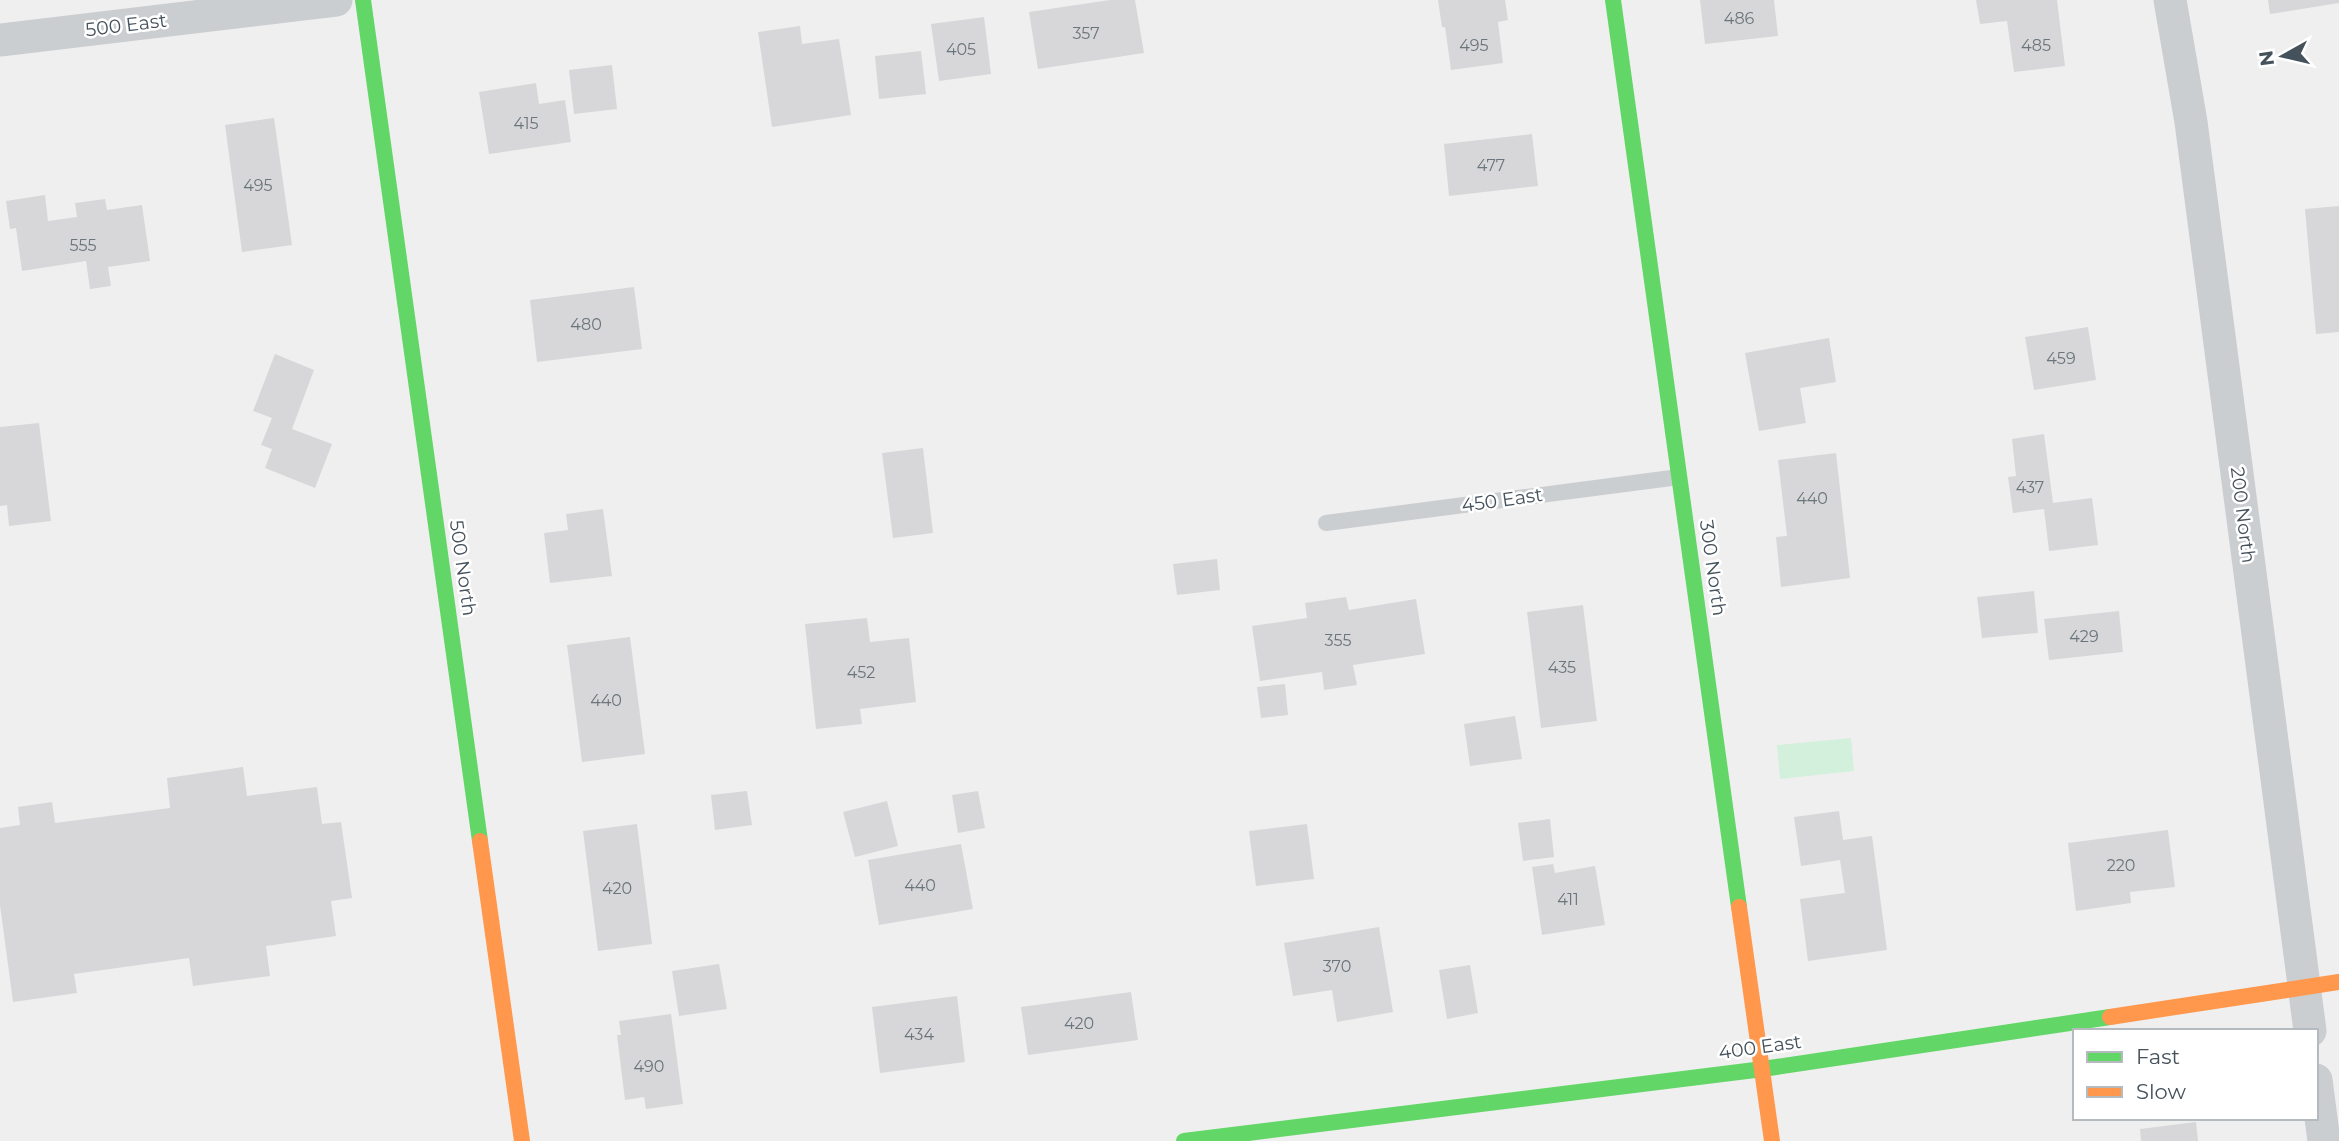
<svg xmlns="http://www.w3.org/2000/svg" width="2339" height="1141" font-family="Montserrat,sans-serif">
<rect width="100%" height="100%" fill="#f0efef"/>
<!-- green -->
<path fill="#d2f0dc" d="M1851,738L1854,771L1780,779L1777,745Z"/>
<!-- building -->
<g fill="#d7d7d9">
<path d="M1110,0H1135L1144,53L1038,69L1029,12Z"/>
<path d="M1438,0H1505L1508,20L1498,22L1503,63L1451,70L1445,27H1442Z"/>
<path d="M1700,0H1774L1778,36L1705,44Z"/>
<path d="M1976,0H2057L2065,66L2014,72L2007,21L1980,24Z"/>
<path d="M2268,0H2339V3L2270,14Z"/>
<path d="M984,17L991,74L939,81L931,24Z"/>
<path d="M800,26L802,44L839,39L851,115L772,127L758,32Z"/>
<path d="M921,51L926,94L879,99L875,56Z"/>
<path d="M612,65L617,109L574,114L569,70Z"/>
<path d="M536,83L539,104L565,100L571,142L489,154L479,92Z"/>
<path d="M274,118L292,245L242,252L225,125Z"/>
<path d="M1532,134L1538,186L1449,196L1444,144Z"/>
<path d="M45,195L48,221L77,217L75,203L105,199L107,210L142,205L150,261L108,267L111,286L90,289L86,261L22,271L16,228L10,229L6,201Z"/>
<path d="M2339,206V332L2316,334L2305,209Z"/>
<path d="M634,287L642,349L537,362L530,300Z"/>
<path d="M2088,327L2096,380L2034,390L2025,337Z"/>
<path d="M1829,338L1836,382L1800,388L1806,423L1759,431L1745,353Z"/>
<path d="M275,354L314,370L292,429L332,444L315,488L265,468L272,449L261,445L272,418L253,411Z"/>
<path d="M39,423L51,521L9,526L7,505L0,506V427Z"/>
<path d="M2044,434L2053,503L2092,498L2098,545L2049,551L2044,509L2013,513L2008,477L2016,476L2012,439Z"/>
<path d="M923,448L933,533L893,538L882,453Z"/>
<path d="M1836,453L1850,578L1781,587L1776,537L1787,536L1778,460Z"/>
<path d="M603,509L612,576L550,583L544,533L568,530L566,514Z"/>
<path d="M1217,559L1220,590L1177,595L1173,564Z"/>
<path d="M2034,591L2038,633L1982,638L1977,597Z"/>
<path d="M1346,597L1349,610L1416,599L1425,654L1353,665L1357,685L1324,690L1322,672L1260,681L1252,626L1307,618L1305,603Z"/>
<path d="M1583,605L1597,721L1541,728L1527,612Z"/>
<path d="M2119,611L2123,652L2049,660L2044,619Z"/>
<path d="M867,618L870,642L909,638L916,702L860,709L862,724L816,729L805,624Z"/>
<path d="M630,637L645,754L582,762L567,645Z"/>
<path d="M1285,684L1288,715L1261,718L1257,687Z"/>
<path d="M1515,716L1522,759L1470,766L1464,724Z"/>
<path d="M243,767L247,796L317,787L322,824L341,822L352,898L331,901L336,936L266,946L270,976L193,986L189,958L74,974L77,993L13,1002L0,905V828L20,825L18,807L52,802L55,823L170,808L167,778Z"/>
<path d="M747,791L752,825L715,830L711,795Z"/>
<path d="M978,791L985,828L958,833L952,795Z"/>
<path d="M887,801L898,846L855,857L843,812Z"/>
<path d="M1839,811L1843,840L1872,836L1887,950L1808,961L1800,899L1845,893L1840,860L1801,866L1794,817Z"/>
<path d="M1550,819L1554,857L1523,861L1518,823Z"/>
<path d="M637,824L652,944L598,951L583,831Z"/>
<path d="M1307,824L1314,879L1256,886L1249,831Z"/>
<path d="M2168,830L2175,887L2130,892L2131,903L2076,911L2068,843Z"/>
<path d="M961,844L973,909L879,925L868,860Z"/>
<path d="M1553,864L1555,873L1595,866L1605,925L1542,935L1532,867Z"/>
<path d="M1379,927L1393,1012L1337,1022L1332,990L1293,996L1284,943Z"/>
<path d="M719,964L727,1009L679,1016L672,971Z"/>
<path d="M1470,965L1478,1013L1447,1019L1439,970Z"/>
<path d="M1131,992L1138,1040L1028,1055L1021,1007Z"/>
<path d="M957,996L965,1062L880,1073L872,1007Z"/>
<path d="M671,1014L683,1104L646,1109L644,1097L625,1100L617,1035H621L619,1021Z"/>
<path d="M2196,1122L2198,1141H2141L2140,1129Z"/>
</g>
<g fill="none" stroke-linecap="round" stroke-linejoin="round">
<!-- lane -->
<path stroke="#cbced0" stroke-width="16" d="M1326,523L1679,477"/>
<!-- street -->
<g stroke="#cbced0" stroke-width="33">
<path d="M2170,0L2191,122L2310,1031"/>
<path d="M0,40L336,0"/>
<path d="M2316,1080L2324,1141"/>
</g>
<!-- fast -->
<g stroke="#63d668" stroke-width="16">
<path d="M363,0L480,841"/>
<path d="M1613,0L1739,907"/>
<path d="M1184,1141L1763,1069L2110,1017"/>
</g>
<!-- slow -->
<g stroke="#ff974d" stroke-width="16">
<path d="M480,841L522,1141"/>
<path d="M1739,907L1772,1141"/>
<path d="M2110,1017L2339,982"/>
</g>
</g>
<g text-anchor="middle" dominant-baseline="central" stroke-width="5" stroke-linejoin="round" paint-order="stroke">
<!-- number labels -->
<g font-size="16" fill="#6b757c">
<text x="1739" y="18">486</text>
<text x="1086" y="33">357</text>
<text x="1474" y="45">495</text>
<text x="2036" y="45">485</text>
<text x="961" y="49">405</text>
<text x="526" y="123">415</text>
<text x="1491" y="165">477</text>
<text x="258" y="185">495</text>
<text x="83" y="245">555</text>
<text x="586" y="324">480</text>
<text x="2061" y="358">459</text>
<text x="2030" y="487">437</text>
<text x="1812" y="498">440</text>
<text x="2084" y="636">429</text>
<text x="1338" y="640">355</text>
<text x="1562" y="667">435</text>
<text x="861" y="672">452</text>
<text x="606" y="700">440</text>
<text x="2121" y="865">220</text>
<text x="920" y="885">440</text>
<text x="617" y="888">420</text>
<text x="1568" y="899">411</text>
<text x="1337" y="966">370</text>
<text x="1079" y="1023">420</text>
<text x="919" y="1034">434</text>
<text x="649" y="1066">490</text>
</g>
<!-- street labels -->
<g font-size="19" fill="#45525c" stroke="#fff">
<text transform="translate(126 25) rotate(-7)">500 East</text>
<text transform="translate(1502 500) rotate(-8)">450 East</text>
<text transform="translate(2243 515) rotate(83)">200 North</text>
<text transform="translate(463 568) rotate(82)">500 North</text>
<text transform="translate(1713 568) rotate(82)">300 North</text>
<text transform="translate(1760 1047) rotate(-8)">400 East</text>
</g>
</g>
<!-- legend -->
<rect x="2073" y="1029" width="245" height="91" fill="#ffffff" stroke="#b5babe" stroke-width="2"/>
<rect x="2087" y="1052" width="35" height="10" fill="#63d668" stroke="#b5babe" stroke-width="2"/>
<text x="2136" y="1064" font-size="21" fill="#45525c">Fast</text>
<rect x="2087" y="1087" width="35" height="10" fill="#ff974d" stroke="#b5babe" stroke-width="2"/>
<text x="2136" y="1099" font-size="21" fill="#45525c">Slow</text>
<!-- north arrow -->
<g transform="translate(2283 56) rotate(262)" stroke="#ffffff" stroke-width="5" paint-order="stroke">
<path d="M0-5L12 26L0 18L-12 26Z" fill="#45525c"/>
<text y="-10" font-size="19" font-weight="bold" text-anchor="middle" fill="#45525c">N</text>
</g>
</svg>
